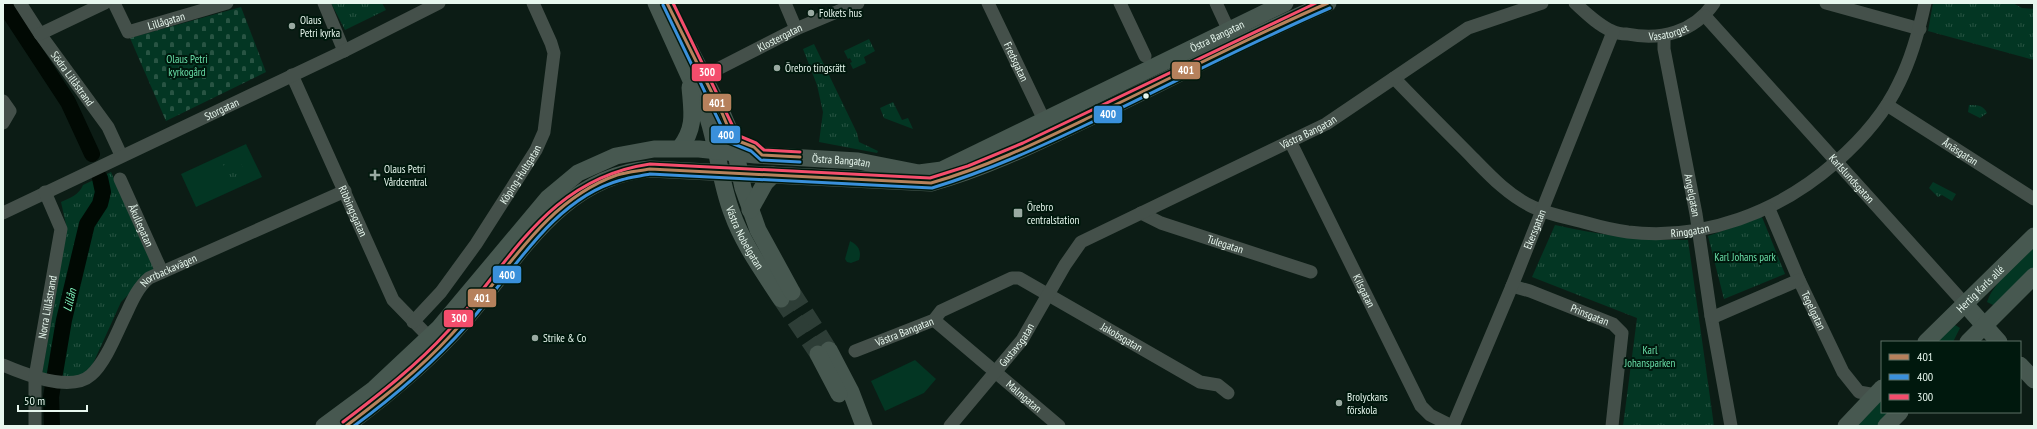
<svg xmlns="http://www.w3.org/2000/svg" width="2037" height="429" font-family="'PT Sans Narrow',sans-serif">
<defs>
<pattern id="cemetery-stones" width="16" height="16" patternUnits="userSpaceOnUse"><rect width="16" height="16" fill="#033623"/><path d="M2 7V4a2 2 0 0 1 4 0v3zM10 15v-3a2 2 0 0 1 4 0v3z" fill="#285443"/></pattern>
<pattern id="park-tufts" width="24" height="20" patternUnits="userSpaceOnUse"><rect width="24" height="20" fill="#033623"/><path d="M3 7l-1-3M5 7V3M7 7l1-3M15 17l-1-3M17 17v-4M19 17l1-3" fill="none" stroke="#285443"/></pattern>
</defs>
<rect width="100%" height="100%" fill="#0c1c15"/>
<!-- green -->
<g fill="#033623">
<path d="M246,144L262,177L196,207L181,174Z"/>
<path d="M850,241C858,245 862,251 859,260L851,263L847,262L845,259Z"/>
<path d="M2034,247V267L1998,304L1995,306L1987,302C1994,281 2019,263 2034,247Z"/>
<path d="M1952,323L1960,328L1953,342H1934Z"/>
<path d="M915,360L936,379L924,393L885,411L871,381Z"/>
<path d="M1882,395V412H1890L1879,426H1857Z"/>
</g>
<!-- cemetery -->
<path fill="url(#cemetery-stones)" d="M241,7L266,72L166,121L130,38Z"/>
<!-- park -->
<g fill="url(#park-tufts)">
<path d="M331,3H382L386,10L345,30Z"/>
<path d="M1933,3H2013L2022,8L2034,9V60L1928,31Z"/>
<path d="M869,39L875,51L864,57L866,63L853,69L850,63L852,62L850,58L848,59L844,51Z"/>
<path d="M814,44L857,133L859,142L878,151L877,153L819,142L823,112L817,85L803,49Z"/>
<path d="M893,102L902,120L908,118L913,129L884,118L880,108Z"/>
<path d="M1969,105C1978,105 1983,105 1987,113L1980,118L1968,112Z"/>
<path d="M238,157L245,173L230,180L223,164Z"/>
<path d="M111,172L154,269L121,302L91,368L72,381L42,374L67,229L61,202C70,198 79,195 83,185Z"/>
<path d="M1933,182L1956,194L1952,201L1942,195L1938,197L1929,188Z"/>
<path d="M1762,217L1785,274L1724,299L1708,236Z"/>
<path d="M1555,225C1599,235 1643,241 1688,240L1714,426H1623L1637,318L1532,277Z"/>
</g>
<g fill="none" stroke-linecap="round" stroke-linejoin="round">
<!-- river -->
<g stroke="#010903" stroke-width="16">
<path d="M3,3L68,102L92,154"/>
<path id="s1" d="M52,426L51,397L64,320L87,224L100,204L103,192L100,178"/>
</g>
<!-- major-tunnel -->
<g stroke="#2d3d36" stroke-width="17" stroke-dasharray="17 8" stroke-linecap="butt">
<path d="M792,292L829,350"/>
<path d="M781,299L818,354"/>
</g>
<!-- minor -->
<g stroke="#44504a" stroke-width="13">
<path id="s2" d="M20,3L40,34L108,127L121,155"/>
<path id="s3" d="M114,3L128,32L227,3"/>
<path d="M324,3L344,51"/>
<path d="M785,3L796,29"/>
<path id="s4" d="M988,3L1044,120"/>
<path d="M1120,3L1145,56"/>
<path d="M1216,3L1229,31"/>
<path id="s5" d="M1575,3C1586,13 1598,25 1612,31C1616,33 1622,34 1627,34C1661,41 1694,32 1714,3"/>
<path d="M1826,3L1920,29"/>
<path id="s6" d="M1705,16L1965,304"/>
<path d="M40,34L105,3"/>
<path id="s7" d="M1664,36V49L1696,214L1711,316L1731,426"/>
<path id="s8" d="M292,75L393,300L429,337"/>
<path id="s9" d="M704,76L796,29L858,3"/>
<path id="s10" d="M1394,78C1417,102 1440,125 1463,148C1485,170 1505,194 1533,207C1550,215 1569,218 1587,223C1601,227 1614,230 1628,232C1704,241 1779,212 1836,162C1861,140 1884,115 1899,83C1912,57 1919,31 1925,3"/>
<path d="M3,101L10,111L3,123"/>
<path id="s11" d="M1887,105L2034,199"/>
<path id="s12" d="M1290,141L1421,406L1430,415L1452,426"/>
<path id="s13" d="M120,179L162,272"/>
<path id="s14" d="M1769,209L1799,280L1843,372L1859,392L1876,395"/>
<path id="s15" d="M3,213L344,51L439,3"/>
<path id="s16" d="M1141,213L1161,223L1311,272"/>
<path id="s17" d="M1512,286L1530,291L1613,324L1622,333L1612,426"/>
<path d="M1711,316H1716L1799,280"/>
<path id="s18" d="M934,320L1059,426"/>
<path id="s19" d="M413,322L441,292L476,244L536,150L544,132L554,53L551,43L533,3"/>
<path id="s20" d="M855,351L934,320L941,311L1012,278H1019L1200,382L1218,385L1228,393"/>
<path id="s21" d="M3,365C24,374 71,393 91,375C106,362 117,332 126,314C132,301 138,287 149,278L345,191"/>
<path id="s22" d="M35,426V377L61,229L45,192"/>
<path id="s23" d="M950,426L1022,340L1065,265L1081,242L1326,124L1468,28L1542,3"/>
<path id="s24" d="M1453,426L1512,286L1613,32"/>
</g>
<!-- major -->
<g stroke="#475850" stroke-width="17">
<path id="s25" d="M656,3L708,118C718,149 720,182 732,213C743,244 763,271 781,299"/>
<path d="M689,48L722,113L733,139L743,188L758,230L792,292"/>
<path d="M680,148C696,127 692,112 690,87"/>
<path d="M750,210L765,183L773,175"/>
<path d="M1965,304L1999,342"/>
<path id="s26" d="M1926,342L2034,236"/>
<path d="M1968,342L2034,276"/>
<path d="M829,350L851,392L864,426"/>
<path d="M818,354L839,394"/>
<path d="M2020,365L2034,380"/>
<path id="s27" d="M324,426L374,389L439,328L548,198L578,173L616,156L654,149H699L755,155L858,161L919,173L942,170L1285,3"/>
<path d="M346,426C389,394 429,361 464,321C517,260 560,176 650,169L931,183C983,169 1032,145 1080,122C1163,83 1243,39 1328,3"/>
<path d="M1846,426L1882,388"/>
<path d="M1886,426L1900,412"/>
</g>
<!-- bus-1 casing -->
<g stroke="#00180d" stroke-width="6">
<g id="bus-1">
<path d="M667,3L722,113L733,139L754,147L762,155L800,157"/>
<path d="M346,426C383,398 420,369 451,335C503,279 541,202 617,175C627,172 639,171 650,169L931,183C987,167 1038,142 1090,117C1170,79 1247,38 1328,3"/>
</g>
</g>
<!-- bus-2 casing -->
<g stroke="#00180d" stroke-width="6">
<g id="bus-2">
<path d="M663,5L729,142L751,151L761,160L800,162"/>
<path d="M354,426C395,396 433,363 467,325C511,275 552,199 621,180C630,177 641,176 650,174L932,188C988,171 1040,147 1092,122C1171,84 1249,43 1330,8"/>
</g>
</g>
<!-- bus-3 casing -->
<g stroke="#00180d" stroke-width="6">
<g id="bus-3">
<path d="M673,3L737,135L756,143L764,150L800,152"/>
<path d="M343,422C380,394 417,365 448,331C512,261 547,179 650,164L930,178L968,166L1023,143L1316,3"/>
</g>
</g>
<!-- bus-1 -->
<use href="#bus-1" stroke="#b6815c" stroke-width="3"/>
<!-- bus-2 -->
<use href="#bus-2" stroke="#3a90db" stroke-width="3"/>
<!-- bus-3 -->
<use href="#bus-3" stroke="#f44d6c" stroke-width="3"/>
</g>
<!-- markers -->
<g fill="#9aaaa2" stroke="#00180d" stroke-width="1.5">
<circle cx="811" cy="13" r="4"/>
<circle cx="292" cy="26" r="4"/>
<circle cx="777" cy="68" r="4"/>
<path d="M373 169h4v4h4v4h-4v4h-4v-4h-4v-4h4z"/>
<rect x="1013" y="208" width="10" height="10" rx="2"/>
<circle cx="535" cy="338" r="4"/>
<circle cx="1339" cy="403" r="4"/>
</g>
<circle fill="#e7f7ee" stroke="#00180d" stroke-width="1.5" cx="1146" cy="96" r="3.5"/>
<g text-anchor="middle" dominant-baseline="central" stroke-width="4" stroke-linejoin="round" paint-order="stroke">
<!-- poi labels -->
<g font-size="11" fill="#e7f7ee" stroke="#00180d" text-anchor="start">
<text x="819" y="13">Folkets hus</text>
<text x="300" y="20">Olaus<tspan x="300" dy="13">Petri kyrka</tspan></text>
<text x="785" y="68">Örebro tingsrätt</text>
<text x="384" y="169">Olaus Petri<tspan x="384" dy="13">Vårdcentral</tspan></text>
<text x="1027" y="207">Örebro<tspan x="1027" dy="13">centralstation</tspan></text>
<text x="543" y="338">Strike &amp; Co</text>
<text x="1347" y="397">Brolyckans<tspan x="1347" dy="13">förskola</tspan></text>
</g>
<!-- street labels -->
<g font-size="11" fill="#e7f7ee" stroke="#00180d">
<text stroke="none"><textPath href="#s3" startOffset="72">Lillågatan</textPath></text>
<text stroke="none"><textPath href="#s5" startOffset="104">Vasatorget</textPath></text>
<text stroke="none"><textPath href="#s27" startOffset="1036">Östra Bangatan</textPath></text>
<text stroke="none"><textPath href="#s9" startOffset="85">Klostergatan</textPath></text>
<text stroke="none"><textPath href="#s4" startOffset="65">Fredsgatan</textPath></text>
<text stroke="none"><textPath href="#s2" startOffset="92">Södra Lillåstrand</textPath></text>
<text stroke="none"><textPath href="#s15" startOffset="242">Storgatan</textPath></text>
<text stroke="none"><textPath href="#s23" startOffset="479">Västra Bangatan</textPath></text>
<text stroke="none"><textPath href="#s11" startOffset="87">Ånäsgatan</textPath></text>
<text stroke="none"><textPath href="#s27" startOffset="628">Östra Bangatan</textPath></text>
<text stroke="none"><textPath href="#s19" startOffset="183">Köping-Hultgatan</textPath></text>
<text stroke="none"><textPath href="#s6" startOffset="219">Karlslundsgatan</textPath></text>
<text stroke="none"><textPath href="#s7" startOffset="162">Angelgatan</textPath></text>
<text stroke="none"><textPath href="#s8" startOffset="149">Ribbingsgatan</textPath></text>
<text stroke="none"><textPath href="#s13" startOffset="51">Åkullegatan</textPath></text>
<text stroke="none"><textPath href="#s24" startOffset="213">Ekersgatan</textPath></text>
<text stroke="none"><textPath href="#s10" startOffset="351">Ringgatan</textPath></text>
<text stroke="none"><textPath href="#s25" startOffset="252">Västra Nobelgatan</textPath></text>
<text stroke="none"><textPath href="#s16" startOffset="90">Tulegatan</textPath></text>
<text stroke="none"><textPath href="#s21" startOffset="227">Norrbackavägen</textPath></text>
<text stroke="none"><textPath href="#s26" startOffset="76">Hertig Karls allé</textPath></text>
<text stroke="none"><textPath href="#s12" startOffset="167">Kilsgatan</textPath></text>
<text stroke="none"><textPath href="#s22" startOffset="120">Norra Lillåstrand</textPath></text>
<text stroke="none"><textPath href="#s14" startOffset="111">Tegelgatan</textPath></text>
<text stroke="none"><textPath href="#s17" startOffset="83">Prinsgatan</textPath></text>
<text stroke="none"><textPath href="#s20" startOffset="53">Västra Bangatan</textPath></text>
<text stroke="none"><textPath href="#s20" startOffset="300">Jakobsgatan</textPath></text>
<text stroke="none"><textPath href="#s23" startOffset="105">Gustavsgatan</textPath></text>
<text stroke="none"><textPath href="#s18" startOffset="118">Malmgatan</textPath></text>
</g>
<!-- park labels -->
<g font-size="11" fill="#69dfa9" stroke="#00180d">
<text x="187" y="59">Olaus Petri<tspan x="187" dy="13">kyrkogård</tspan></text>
<text x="1745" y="257">Karl Johans park</text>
<text x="1650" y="350">Karl<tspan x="1650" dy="13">Johansparken</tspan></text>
</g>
<!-- water labels -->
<g font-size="12" font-style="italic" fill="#83f9c1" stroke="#00180d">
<text stroke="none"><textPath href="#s1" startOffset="128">Lillån</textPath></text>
</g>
</g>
<g stroke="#00180d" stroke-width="1.5">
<rect x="1171" y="61" width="30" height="19" rx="4" fill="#b6815c"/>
<rect x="691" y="63" width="31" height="19" rx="4" fill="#f44d6c"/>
<rect x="702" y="93" width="30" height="19" rx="4" fill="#b6815c"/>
<rect x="1093" y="105" width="30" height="19" rx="4" fill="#3a90db"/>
<rect x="710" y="125" width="31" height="19" rx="4" fill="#3a90db"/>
<rect x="492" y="265" width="30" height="19" rx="4" fill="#3a90db"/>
<rect x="467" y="288" width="30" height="20" rx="4" fill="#b6815c"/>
<rect x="443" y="309" width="31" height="19" rx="4" fill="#f44d6c"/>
</g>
<g font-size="11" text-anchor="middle" font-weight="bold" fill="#fff">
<text x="1186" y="74">401</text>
<text x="707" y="76">300</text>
<text x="717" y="107">401</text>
<text x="1108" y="118">400</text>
<text x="726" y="139">400</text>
<text x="507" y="279">400</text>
<text x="482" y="302">401</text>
<text x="459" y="322">300</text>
</g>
<!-- border -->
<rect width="2037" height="429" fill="none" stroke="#e7f7ee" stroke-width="8"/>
<!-- legend -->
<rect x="1881" y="341" width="140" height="72" fill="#00180d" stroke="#5c7167"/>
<rect x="1889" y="354" width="20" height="6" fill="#b6815c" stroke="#5c7167"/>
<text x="1917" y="361" font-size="12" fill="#e7f7ee">401</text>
<rect x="1889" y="374" width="20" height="6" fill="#3a90db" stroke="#5c7167"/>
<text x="1917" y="381" font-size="12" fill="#e7f7ee">400</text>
<rect x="1889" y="394" width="20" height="6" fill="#f44d6c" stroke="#5c7167"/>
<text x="1917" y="401" font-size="12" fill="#e7f7ee">300</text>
<!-- scale -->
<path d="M18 405v6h69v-6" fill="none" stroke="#e7f7ee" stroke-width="2"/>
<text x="24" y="405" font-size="12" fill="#e7f7ee" stroke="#00180d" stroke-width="3" paint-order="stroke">50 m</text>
</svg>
